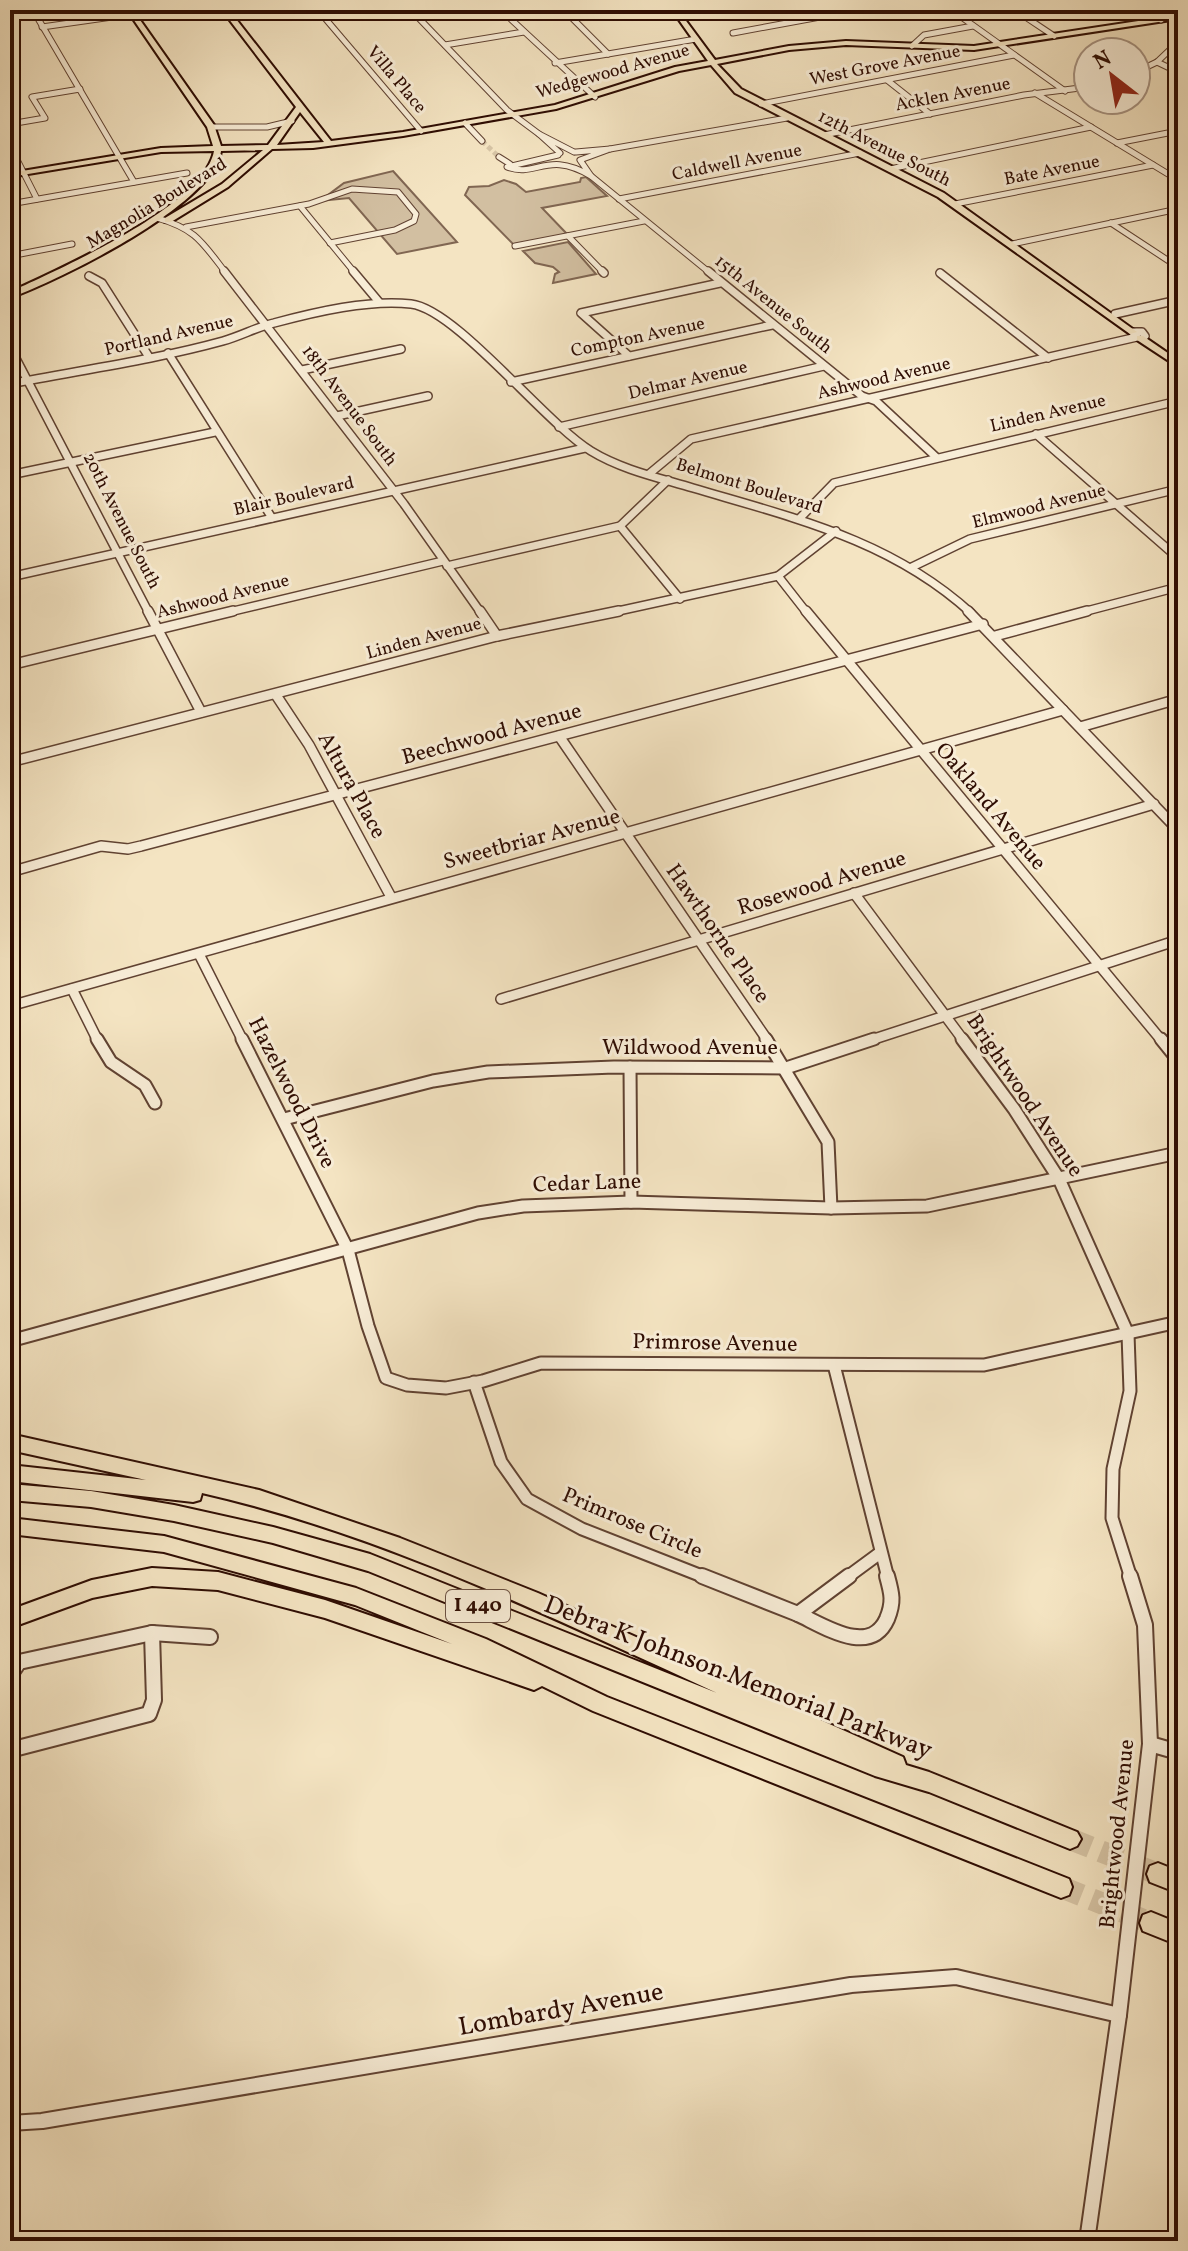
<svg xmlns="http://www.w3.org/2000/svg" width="1188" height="2251" font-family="Vollkorn,serif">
<rect width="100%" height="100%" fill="#f4e4c2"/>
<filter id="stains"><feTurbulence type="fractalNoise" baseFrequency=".0025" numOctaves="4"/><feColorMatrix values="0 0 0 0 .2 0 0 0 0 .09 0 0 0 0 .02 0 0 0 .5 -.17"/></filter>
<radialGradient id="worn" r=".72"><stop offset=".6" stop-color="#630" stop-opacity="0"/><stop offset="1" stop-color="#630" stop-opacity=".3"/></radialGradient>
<!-- green -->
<g fill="#d2bfa1" stroke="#806652" stroke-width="2">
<path d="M393,171L457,242L397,254L349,198L320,201L344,183Z"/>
<path d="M586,177L607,196L542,208L567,234L514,245L465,195L469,187L489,186L504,180L516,184L526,192L580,182L581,178Z"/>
<path d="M568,242L596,274L553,283L555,274L559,272L553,267L535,263L523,251Z"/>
</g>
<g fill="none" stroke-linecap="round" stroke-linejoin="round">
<!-- minor-tunnel -->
<path stroke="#d6c4a5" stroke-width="5" stroke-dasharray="5 3" stroke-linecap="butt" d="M482,141L499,157"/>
<!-- highway-tunnel -->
<g stroke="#d6c4a5" stroke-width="22" stroke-dasharray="22 11" stroke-linecap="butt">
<path d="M1070,1839L1158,1874"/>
<path d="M1061,1887L1151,1923"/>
</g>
<!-- minor-far4 casing -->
<g stroke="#604232" stroke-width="7">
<g id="minor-far4">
<path d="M33,10L134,182"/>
<path d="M318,10L421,131"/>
<path d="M411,10L507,110L539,134"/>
<path d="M501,10L595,97"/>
<path d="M1015,10L1054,36"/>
<path d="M1144,10L1161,20"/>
<path d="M953,11L1065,91"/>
<path d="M557,12L570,16L608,54"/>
<path d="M42,27L161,10"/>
<path d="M733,33L858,10"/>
<path d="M445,45L524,32"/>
<path d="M912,46L924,35L973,26"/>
<path d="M1157,62L1178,72"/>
<path d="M555,63L696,39"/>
<path d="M1136,72L1157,62L1178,42"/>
<path d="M887,80L930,114"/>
<path d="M1035,93L1178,180"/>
<path d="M761,104L1014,55"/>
<path d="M465,123L482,141"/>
<path d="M10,124L45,118L32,97L80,89"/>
<path d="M211,127H267L292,121"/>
<path d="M824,135L1024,95L1088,87"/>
<path d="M1117,143L1178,131"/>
<path d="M10,146L37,199"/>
<path d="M610,149L787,118"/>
<path d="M560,153L539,134L574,152"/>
<path d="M558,155L507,167C537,178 547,150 591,176L580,160L610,149L576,152"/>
<path d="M499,157L510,164"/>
<path d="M890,169L1091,127"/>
<path d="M591,176L710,273"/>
<path d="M619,199L860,153"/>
<path d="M10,204L187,173"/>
<path d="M955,204L1153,165"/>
<path d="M300,206L355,273"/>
<path d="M157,218C196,229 202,242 226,273"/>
<path d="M1111,223L1178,267"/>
<path d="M186,227L309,204L352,189L398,192L416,214L414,221L395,230L330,243"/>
<path d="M568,236L604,273"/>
<path d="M1012,244L1178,209"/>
<path d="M515,246L644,221"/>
<path d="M10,256L72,244"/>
</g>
</g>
<!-- minor-far3 casing -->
<g stroke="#604232" stroke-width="10">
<g id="minor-far3">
<path d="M224,271L404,504L481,613"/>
<path d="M353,271L379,302"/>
<path d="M602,271L604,273"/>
<path d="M708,271L862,396L876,401L936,457"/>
<path d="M940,273L1048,358"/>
<path d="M89,276L102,283L149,357"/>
<path d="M1115,314L1178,300"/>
<path d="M1133,332H1142L1145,336"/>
<path d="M10,347L149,613"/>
<path d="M168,353L272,518"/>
<path d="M629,356L581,313L720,283"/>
<path d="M302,370L401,349"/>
<path d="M511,382L772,325"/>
<path d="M10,384C81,370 154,360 223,341C241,336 257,327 274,323C315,312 370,299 411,304C456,309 544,422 591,451C622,470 660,478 693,488C794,518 891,540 971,613"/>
<path d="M337,416L428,396"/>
<path d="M559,427L824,366"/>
<path d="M1036,434L1178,558"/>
<path d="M649,474L691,439L1137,337"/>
<path d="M10,475L215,432"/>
<path d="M800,518L834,483L1178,401"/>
<path d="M620,526L680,599"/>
<path d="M447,566L620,526L668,480"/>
<path d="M912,567L970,539L1178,489"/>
<path d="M778,576L807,613"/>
<path d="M10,577L585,448"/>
<path d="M225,613L443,561"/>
<path d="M609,613L778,576L836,531"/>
<path d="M1079,613L1178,587"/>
</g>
</g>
<!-- minor-far2 casing -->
<g stroke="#604232" stroke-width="12">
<g id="minor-far2">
<path d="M148,611L201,712"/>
<path d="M480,611L497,636"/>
<path d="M806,611L1162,1041"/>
<path d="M968,611L1178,830"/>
<path d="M995,636L1087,611"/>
<path d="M10,665L233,611"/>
<path d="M276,695L309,745L391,897"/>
<path d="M1080,727L1178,699"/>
<path d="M559,736L768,1041"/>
<path d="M10,762L497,636L619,611"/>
<path d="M10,872L101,846L128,849L141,846L983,624"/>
<path d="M854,893L964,1041"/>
<path d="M199,954L243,1041"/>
<path d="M72,989L98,1041"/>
<path d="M501,999L1154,804"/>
<path d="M10,1006L1063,710"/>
<path d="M868,1041L1178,940"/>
</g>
</g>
<!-- minor-far1 casing -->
<g stroke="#604232" stroke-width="15">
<g id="minor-far1">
<path d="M97,1039L111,1062L145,1085L155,1103"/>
<path d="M242,1039L348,1250L368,1326L386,1378L407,1385L446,1388L483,1381L541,1363L984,1365L1178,1322"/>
<path d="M766,1039L828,1142L831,1208"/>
<path d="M962,1039L1014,1109L1059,1179L1128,1334L1130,1391L1113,1469L1112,1518L1131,1578"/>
<path d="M1161,1039L1178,1060"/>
<path d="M630,1067L631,1202"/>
<path d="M284,1119L433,1081L488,1072L614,1067L786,1068L874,1039"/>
<path d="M10,1341L478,1213L523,1206L631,1202L831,1208L927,1206L1178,1153"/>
<path d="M834,1365L888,1578"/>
<path d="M474,1382L501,1462L527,1499L582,1529L707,1578"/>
<path d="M846,1578L880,1553"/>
</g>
</g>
<!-- minor casing -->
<g stroke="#604232" stroke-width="18">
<g id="minor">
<path d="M702,1576L798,1614L849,1576"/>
<path d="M798,1614C824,1626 870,1657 887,1619C894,1602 892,1594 887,1576"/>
<path d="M10,1675L19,1662L152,1633L210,1637"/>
<path d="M10,1737L11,1750"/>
<path d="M1150,1744L1178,1752"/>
<path d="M10,1750L149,1714L154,1700L152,1633"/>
<path d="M10,2123L42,2121L851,1985L956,1977L1119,2015"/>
<path d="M1087,2241L1119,2015L1150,1744L1145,1625L1130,1576"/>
</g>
</g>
<!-- major casing -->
<g stroke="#2e0c02" stroke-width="4">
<g id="major">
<path d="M127,10H133L214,125L221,146L268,145L296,107L222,10H229L331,141L403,132L555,105L675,67L708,61L672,10H678L715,60L789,46L846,41L974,46L1178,15V19L974,50L846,45L789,50L717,64L741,89L944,193L1137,332L1130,334L938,197L735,93L711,65L679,71L556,109L403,136L313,148L272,149L228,187L171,222H165V218L222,184L263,150L221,151C214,205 59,280 10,298V292C59,269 204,206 214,151L161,152L10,177V173L161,148L213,146L207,127ZM300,112L324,142L277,145Z"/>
<path d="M1137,336H1143L1178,360V367L1137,340Z"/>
</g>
</g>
<!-- highway casing -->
<g stroke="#2e0c02" stroke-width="4">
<g id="highway">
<path d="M10,1434L259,1490L400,1538L538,1593L903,1757L906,1765L929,1772L1077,1832L1081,1839L1077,1846L1070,1849L929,1792L875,1776L368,1571L273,1543L174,1521L91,1507L10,1500V1484L91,1491L174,1505L273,1527L370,1554L717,1693C550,1617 382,1534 202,1493L200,1500L193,1502L10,1481V1465L146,1480L10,1450Z"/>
<path d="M10,1518L164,1536L356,1588L486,1639L607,1697L1069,1879L1072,1887L1069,1895L1061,1898L593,1711L542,1686L534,1690L325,1618L218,1590L152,1586L92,1598L10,1628V1610L92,1580L152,1568L218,1572L325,1600L452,1644L355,1605L164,1552L10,1534Z"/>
<path d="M1158,1863L1178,1871V1893L1150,1882L1147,1874L1150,1866Z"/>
<path d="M1151,1912L1178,1923V1945L1143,1931L1140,1923L1143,1915Z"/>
</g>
</g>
<!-- minor-far4 -->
<use href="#minor-far4" stroke="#f8edd7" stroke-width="5"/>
<!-- minor-far3 -->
<use href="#minor-far3" stroke="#f8edd7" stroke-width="7"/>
<!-- minor-far2 -->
<use href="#minor-far2" stroke="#f8edd7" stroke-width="9"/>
<!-- minor-far1 -->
<use href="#minor-far1" stroke="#f8edd7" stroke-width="11"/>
<!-- minor -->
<use href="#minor" stroke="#f8edd7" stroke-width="14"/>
<!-- major -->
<use href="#major" fill="#f4e4c2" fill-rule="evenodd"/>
<!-- highway -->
<use href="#highway" fill="#f4e4c2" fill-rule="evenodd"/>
</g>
<g text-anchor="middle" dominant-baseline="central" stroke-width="6" stroke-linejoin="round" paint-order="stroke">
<!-- far-street labels -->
<g font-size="18" fill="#2e0c02" stroke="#f8edd7">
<text transform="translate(885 66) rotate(-11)">West Grove Avenue</text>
<text transform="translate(613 72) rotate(-16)">Wedgewood Avenue</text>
<text transform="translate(396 80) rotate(50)">Villa Place</text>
<text transform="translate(953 95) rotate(-11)">Acklen Avenue</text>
<text transform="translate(884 149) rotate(27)">12th Avenue South</text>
<text transform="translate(737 163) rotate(-11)">Caldwell Avenue</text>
<text transform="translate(1052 171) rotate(-11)">Bate Avenue</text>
<text transform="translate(157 204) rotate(-31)">Magnolia Boulevard</text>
<text transform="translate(773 305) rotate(39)">15th Avenue South</text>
<text transform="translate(169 336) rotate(-13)">Portland Avenue</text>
<text transform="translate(638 338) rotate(-12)">Compton Avenue</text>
<text transform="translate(884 379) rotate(-13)">Ashwood Avenue</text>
<text transform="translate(688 381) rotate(-13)">Delmar Avenue</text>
<text transform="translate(349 406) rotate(53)">18th Avenue South</text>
<text transform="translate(1048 414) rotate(-13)">Linden Avenue</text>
<text transform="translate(749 487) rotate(17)">Belmont Boulevard</text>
<text transform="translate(294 497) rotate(-13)">Blair Boulevard</text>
<text transform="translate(1039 507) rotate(-14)">Elmwood Avenue</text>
<text transform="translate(121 521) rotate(63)">20th Avenue South</text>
<text transform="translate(223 597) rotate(-14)">Ashwood Avenue</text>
<text transform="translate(424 639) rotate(-15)">Linden Avenue</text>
</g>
<!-- shield labels -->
<rect fill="#f8edd7" stroke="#6b5042" stroke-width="2" x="446" y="1590" width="64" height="32" rx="6"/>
<g font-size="20" font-weight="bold" fill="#2e0c02">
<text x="478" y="1606">I 440</text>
</g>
<!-- street labels -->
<g font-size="22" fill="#2e0c02" stroke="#f8edd7">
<text transform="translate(492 735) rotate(-15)">Beechwood Avenue</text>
<text transform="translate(351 786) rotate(61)">Altura Place</text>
<text transform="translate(990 807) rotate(50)">Oakland Avenue</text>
<text transform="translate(532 840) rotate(-15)">Sweetbriar Avenue</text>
<text transform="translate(822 884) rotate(-17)">Rosewood Avenue</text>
<text transform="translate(717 934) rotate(55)">Hawthorne Place</text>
<text x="690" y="1048">Wildwood Avenue</text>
<text transform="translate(291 1093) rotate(63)">Hazelwood Drive</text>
<text transform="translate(1024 1096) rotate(56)">Brightwood Avenue</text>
<text transform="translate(587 1184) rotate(-2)">Cedar Lane</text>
<text transform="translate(715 1344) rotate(1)">Primrose Avenue</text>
<text transform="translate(632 1524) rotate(23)">Primrose Circle</text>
<text transform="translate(1118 1834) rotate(-84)">Brightwood Avenue</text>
</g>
<!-- near-street labels -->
<g font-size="26" fill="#2e0c02" stroke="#f8edd7">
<text transform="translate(738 1678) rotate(21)">Debra K Johnson Memorial Parkway</text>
<text transform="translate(561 2010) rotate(-10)">Lombardy Avenue</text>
</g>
</g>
<!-- margin -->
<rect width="1188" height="2251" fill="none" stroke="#f4e4c2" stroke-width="40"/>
<rect x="12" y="12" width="1164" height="2227" fill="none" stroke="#2e0c02" stroke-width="4"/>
<rect x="20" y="20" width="1148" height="2211" fill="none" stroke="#2e0c02" stroke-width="2"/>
<!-- north arrow -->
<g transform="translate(1112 76) rotate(329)"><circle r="38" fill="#f8edd7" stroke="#a79382" stroke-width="2"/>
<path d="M0-6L14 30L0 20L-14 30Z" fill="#8f2418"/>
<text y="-12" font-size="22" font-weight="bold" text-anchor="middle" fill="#2e0c02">N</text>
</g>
<rect width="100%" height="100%" filter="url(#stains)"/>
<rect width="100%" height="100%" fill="url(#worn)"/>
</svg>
